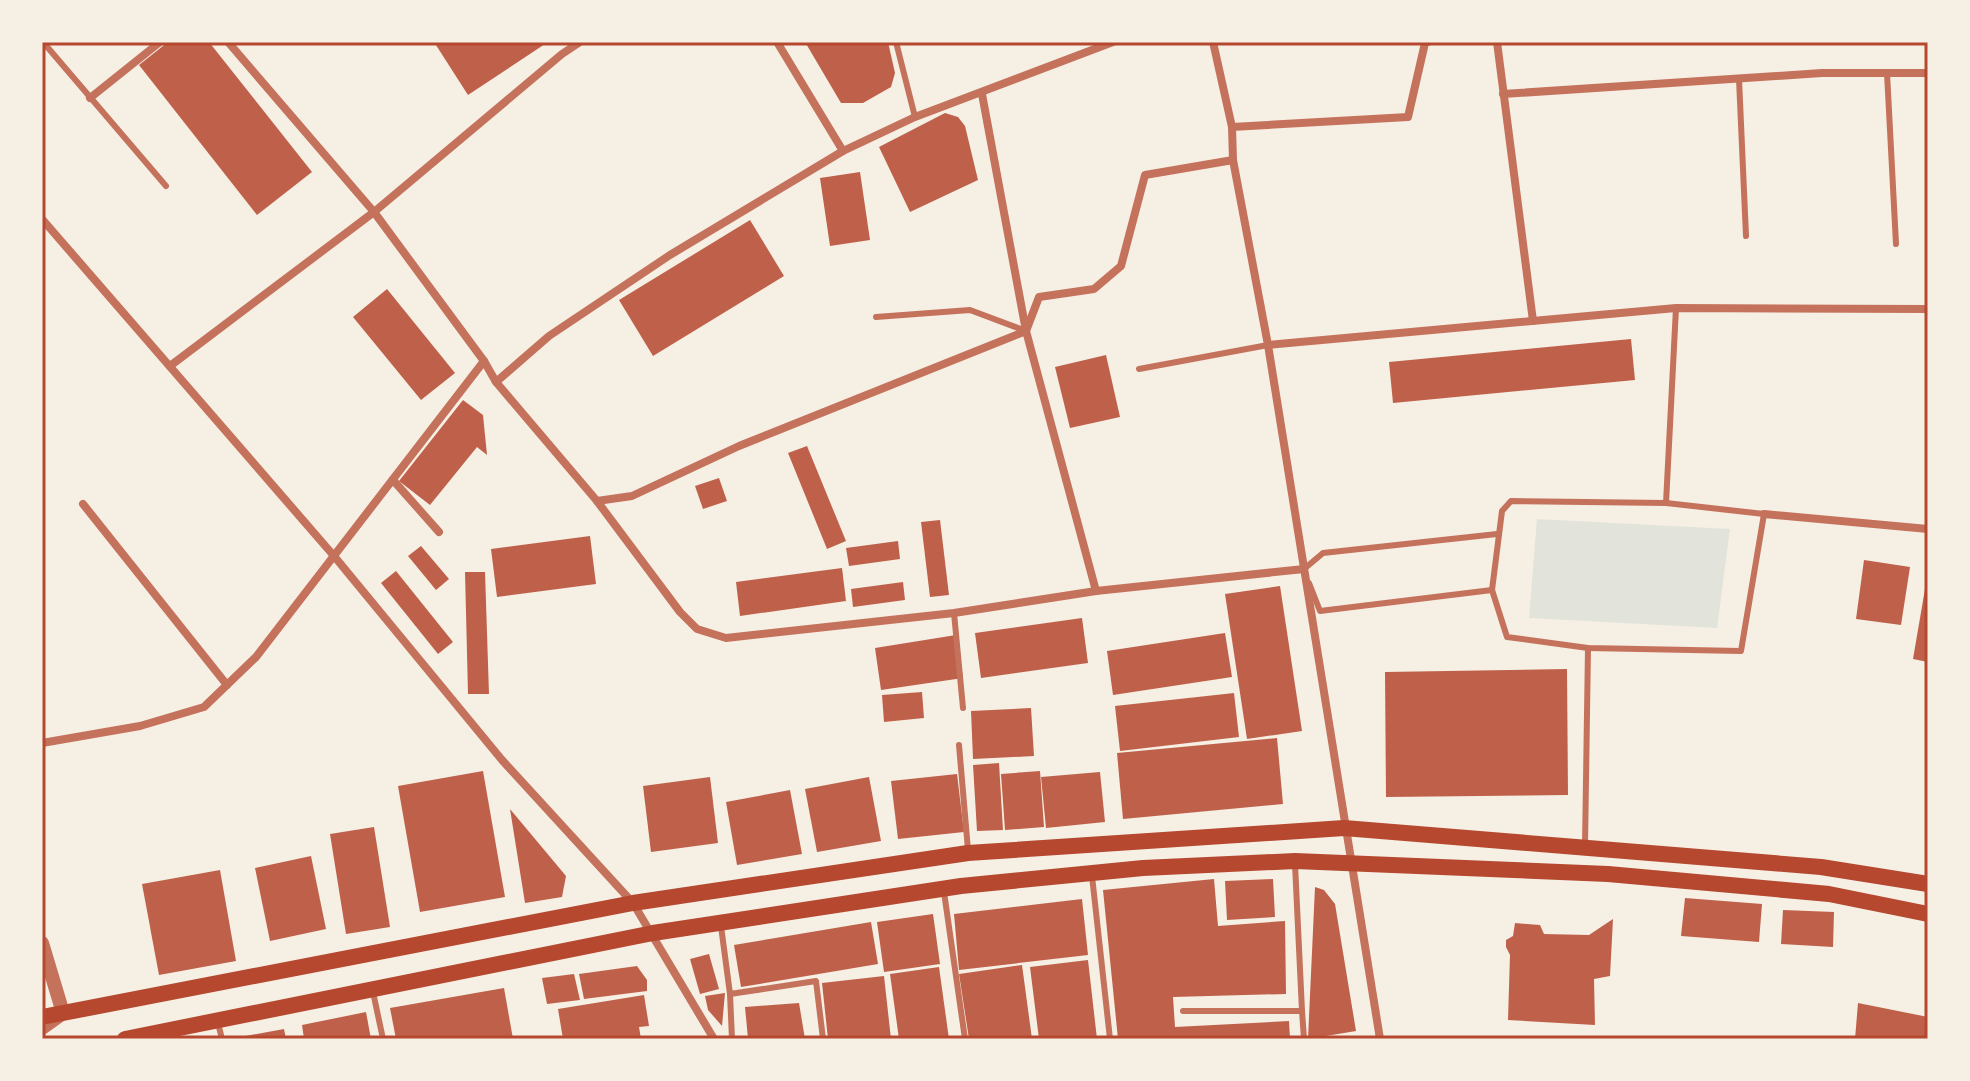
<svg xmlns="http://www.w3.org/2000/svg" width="1970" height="1081" font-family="'Zilla Slab',serif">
<rect width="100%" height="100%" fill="#f6efe4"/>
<!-- green -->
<path fill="#e2e4dc" d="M1537,519L1730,529L1717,628L1529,618Z"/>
<!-- building -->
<g fill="#bf614a">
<path d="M168,42H209L312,172L257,215L139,65Z"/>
<path d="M434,42H548L468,95Z"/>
<path d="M805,42H888L895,73L891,87L863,103H841Z"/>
<path d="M945,113L958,117L965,126L978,180L910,212L879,147Z"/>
<path d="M860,172L870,240L830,246L820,178Z"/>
<path d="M750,220L784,276L653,356L619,300Z"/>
<path d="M387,289L455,373L421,400L353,317Z"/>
<path d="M1631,339L1635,380L1393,403L1389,362Z"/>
<path d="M1106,355L1120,417L1070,428L1055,367Z"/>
<path d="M463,400L483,415L487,455L477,447L430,505L399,481Z"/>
<path d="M807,446L846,541L827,549L788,453Z"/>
<path d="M719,478L727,501L703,509L695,486Z"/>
<path d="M940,520L949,595L930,597L921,522Z"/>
<path d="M590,536L596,584L497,597L491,549Z"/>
<path d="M898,541L900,559L849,566L846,548Z"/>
<path d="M421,546L449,579L436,590L408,556Z"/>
<path d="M1864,560L1910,567L1901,625L1856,619Z"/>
<path d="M842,568L846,601L740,616L736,582Z"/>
<path d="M396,571L453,642L438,654L381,583Z"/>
<path d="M465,572H485L489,694H468Z"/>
<path d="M903,582L905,600L853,607L851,589Z"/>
<path d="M1926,583H1928V662L1913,659Z"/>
<path d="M1280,586L1302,731L1247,739L1225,594Z"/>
<path d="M1082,618L1088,663L981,678L975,633Z"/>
<path d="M1225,633L1232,677L1113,695L1107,651Z"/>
<path d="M956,635L963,678L881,690L875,648Z"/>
<path d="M1567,669L1568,795L1386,797L1385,672Z"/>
<path d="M922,692L924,718L884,722L882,695Z"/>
<path d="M1234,693L1239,737L1120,751L1115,706Z"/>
<path d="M1031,708L1034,756L973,759L971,711Z"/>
<path d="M1277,738L1283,804L1123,819L1117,753Z"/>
<path d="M999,763L1003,830L977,831L973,765Z"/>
<path d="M483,771L505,897L420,912L398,786Z"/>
<path d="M1040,771L1044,827L1005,830L1001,774Z"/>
<path d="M1100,772L1105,822L1046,828L1041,777Z"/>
<path d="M957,774L964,832L898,839L891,781Z"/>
<path d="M710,777L718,843L651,852L643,786Z"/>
<path d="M869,777L881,841L817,852L805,789Z"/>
<path d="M790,790L802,854L737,865L726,802Z"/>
<path d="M510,809L566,876L562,897L525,903Z"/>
<path d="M374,827L390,927L346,934L330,834Z"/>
<path d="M311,856L326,929L270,941L255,868Z"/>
<path d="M220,870L236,961L159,975L142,884Z"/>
<path d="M1214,879L1218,926L1285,921L1286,994L1173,997L1175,1027L1289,1021L1290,1039H1118L1103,890Z"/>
<path d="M1273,879L1275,917L1227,920L1225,881Z"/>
<path d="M1315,887L1324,890L1335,904L1356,1031L1308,1039Z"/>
<path d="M1685,898L1762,904L1759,942L1681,936Z"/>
<path d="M1082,899L1088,955L959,970L954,914Z"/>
<path d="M1783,910L1834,912L1833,947L1781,944Z"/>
<path d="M933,914L940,964L884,972L877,922Z"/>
<path d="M1613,919L1610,976L1594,979L1595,1025L1508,1020L1510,955L1506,947V940L1513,936L1515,923L1540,925L1544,934L1589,935Z"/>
<path d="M871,922L878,964L741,987L734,945Z"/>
<path d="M709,954L719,989L700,994L690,959Z"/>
<path d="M1088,960L1097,1039H1039L1030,967Z"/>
<path d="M1022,965L1032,1039H969L959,974Z"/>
<path d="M637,966L647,980V991L584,999L579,974Z"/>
<path d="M939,967L949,1039H899L890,974Z"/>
<path d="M574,974L580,1000L547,1004L542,978Z"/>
<path d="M884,976L891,1039H828L822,983Z"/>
<path d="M504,988L513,1039H396L390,1008Z"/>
<path d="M725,993L722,1026L708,1010L705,996Z"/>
<path d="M644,995L649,1026L639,1027L641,1039H563L558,1009Z"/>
<path d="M799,1003L805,1039H748L745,1007Z"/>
<path d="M1858,1003L1928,1017V1039H1855Z"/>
<path d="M366,1012L371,1039H304L302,1025Z"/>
<path d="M284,1029L286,1039H241L240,1037Z"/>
</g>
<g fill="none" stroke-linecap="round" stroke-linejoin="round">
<!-- service -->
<g stroke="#c5725c" stroke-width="6">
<path d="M43,42L166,186"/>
<path d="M896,42L915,117"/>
<path d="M1887,73L1896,244"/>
<path d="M1739,79L1746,236"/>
<path d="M876,317L970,310L1026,331"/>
<path d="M1139,369L1268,345"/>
<path d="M1511,501L1666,503L1764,514L1741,651L1588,648L1507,637L1492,590L1502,511Z"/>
<path d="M1666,503L1676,308"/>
<path d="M1304,569L1323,553L1497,534"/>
<path d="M1309,583L1320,611L1492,590"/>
<path d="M954,613L963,708"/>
<path d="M959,745L968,850"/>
<path d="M1585,846L1588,648"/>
<path d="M1092,876L1110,1039"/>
<path d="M944,892L965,1039"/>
<path d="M721,926L730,994L816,981L823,1039"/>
<path d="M373,992L383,1039"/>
<path d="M730,994L732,1039"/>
<path d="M1183,1011H1302L1295,864"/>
<path d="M1302,1011L1304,1039"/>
<path d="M218,1023L222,1039"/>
</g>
<!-- minor -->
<g stroke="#c5725c" stroke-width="8">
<path d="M228,42L374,212L484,361L496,382L597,501L680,612L697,629L726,638L954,613L1096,591L1304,569"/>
<path d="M777,42L843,151"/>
<path d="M1213,42L1232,127L1233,160L1268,345L1380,1039"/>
<path d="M1497,42L1533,321"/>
<path d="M982,94L1026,331L1096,591"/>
<path d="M1503,94L1822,73H1928"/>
<path d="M90,98L160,42"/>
<path d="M1232,127L1408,117L1425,43L1428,42"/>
<path d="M42,219L334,556L502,760L633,903L714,1039"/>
<path d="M1268,345L1676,308L1928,309"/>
<path d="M170,366L374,212L562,54L580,42"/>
<path d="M496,382L549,336L670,255L843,151L915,117L1113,42"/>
<path d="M393,480L439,532"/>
<path d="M597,501L632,496L739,446L1026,331L1039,297L1094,289L1121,266L1145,175L1233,160"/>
<path d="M83,504L227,685"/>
<path d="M1764,514L1928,529"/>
<path d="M42,743L140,726L204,707L256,657L484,361"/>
</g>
<!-- tertiary -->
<path stroke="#c5725c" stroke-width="14" d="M42,943L63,1013L42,1028"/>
<!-- secondary -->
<g stroke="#b5482f" stroke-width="16">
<path d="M42,1017L633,903L968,853L1344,828L1821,867L1928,884"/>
<path d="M125,1039L653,933L961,886L1143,868L1295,861L1608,874L1829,894L1928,914"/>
</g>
</g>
<!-- border -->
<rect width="1970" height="1081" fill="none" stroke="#f6efe4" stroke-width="88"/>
<rect x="44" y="44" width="1882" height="993" fill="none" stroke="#b5482f" stroke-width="3"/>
</svg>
